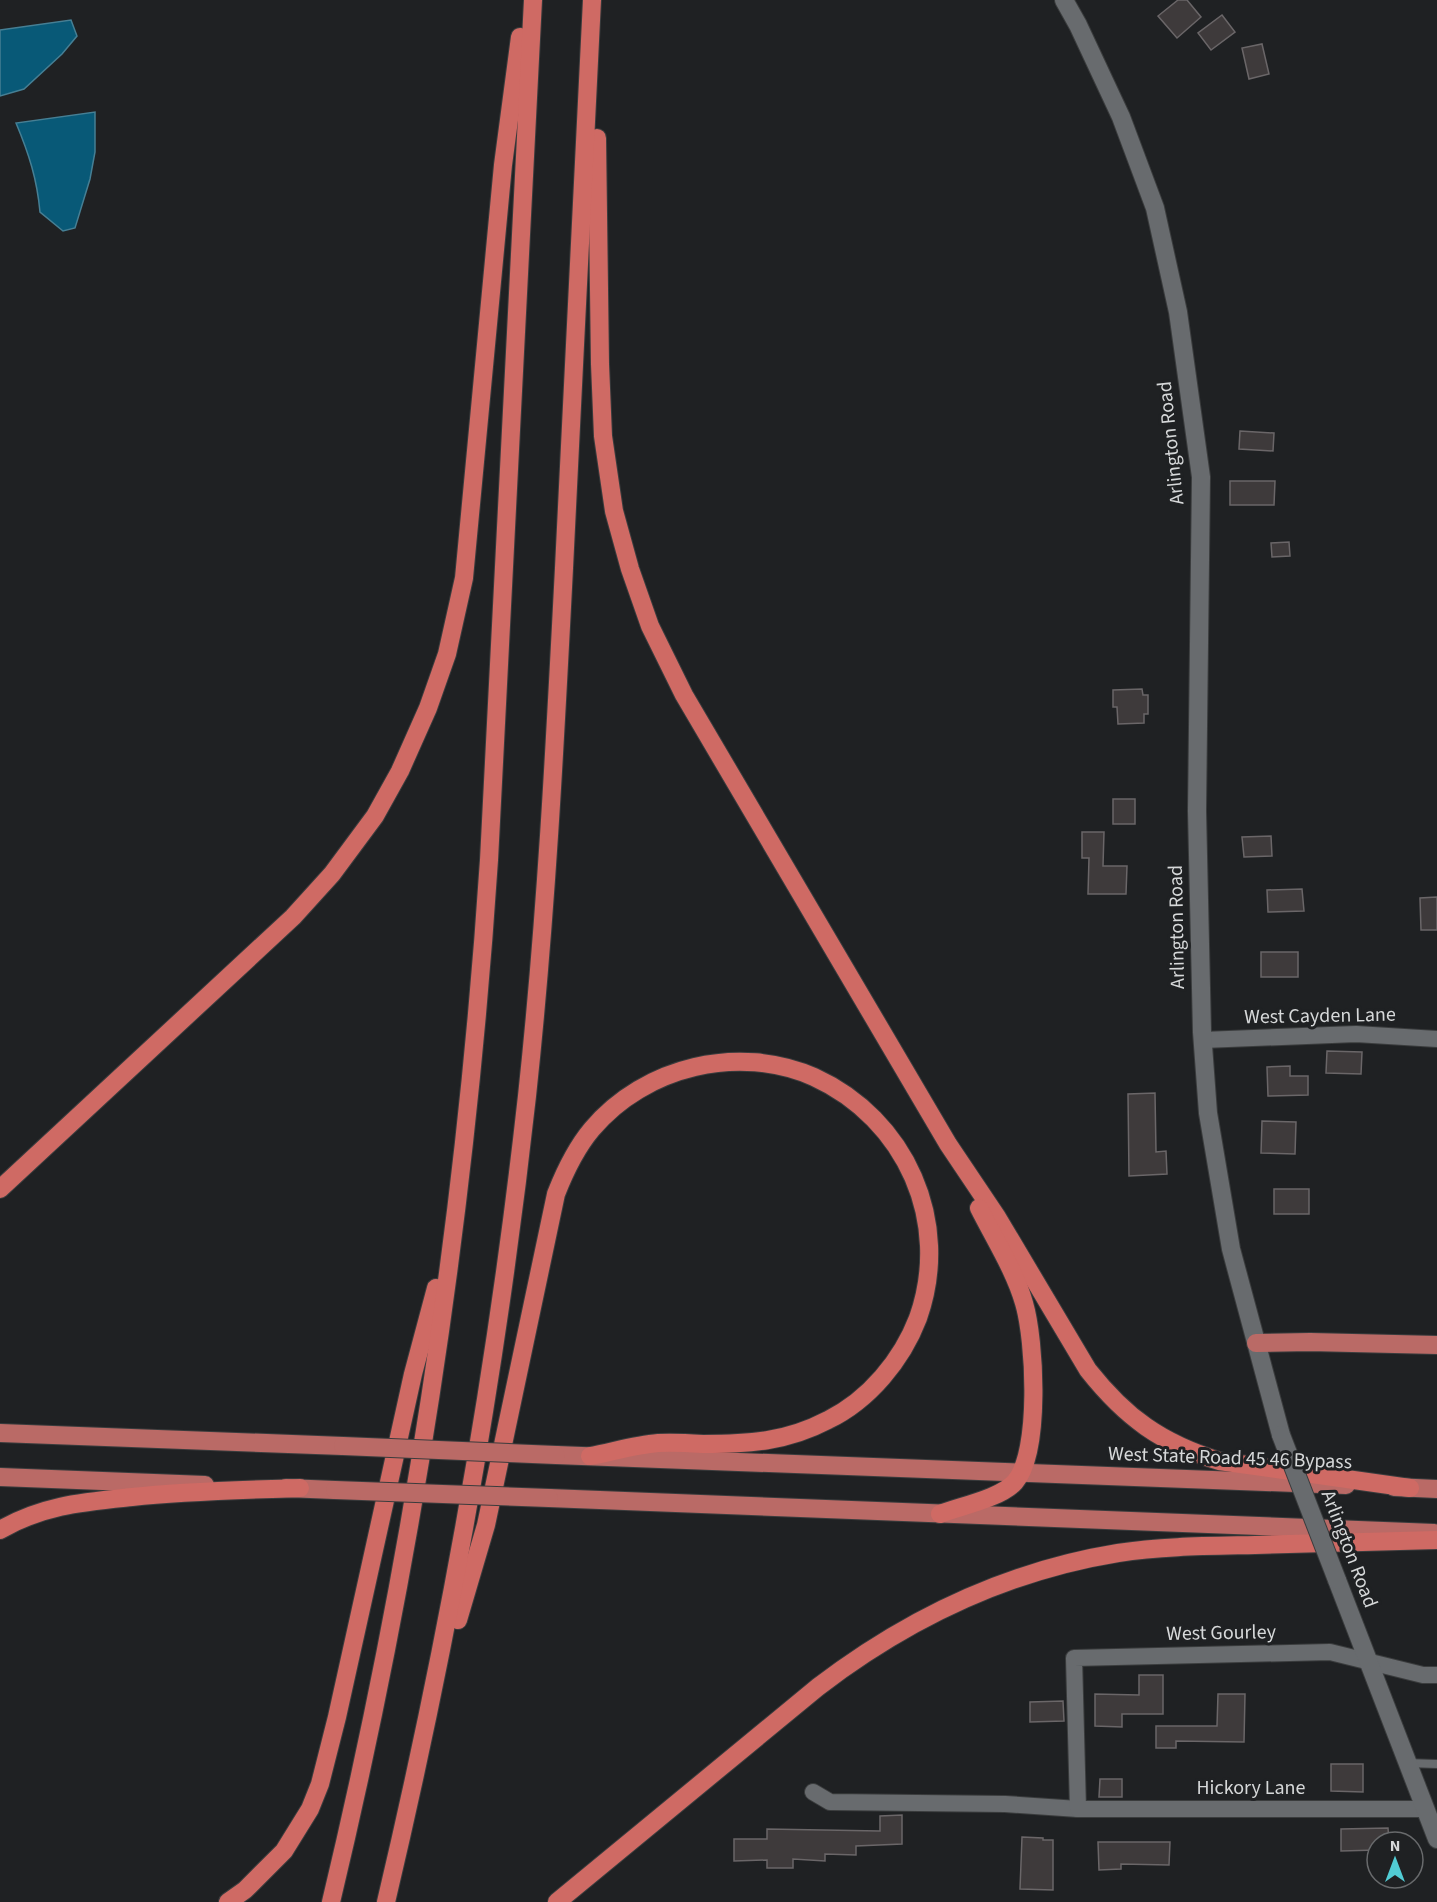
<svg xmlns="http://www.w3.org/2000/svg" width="1437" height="1902" font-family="'Source Sans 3',sans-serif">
<rect width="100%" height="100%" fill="#1f2123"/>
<!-- water -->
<g fill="#085977" stroke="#467f94" stroke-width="1.5">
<path d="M71,20L77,36L62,54L24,89L0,96V30Z"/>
<path d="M95,112V152L90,179L75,228L63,231L40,212C37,179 29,154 16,123Z"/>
</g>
<!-- building -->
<g fill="#3e3a3b" stroke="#6a6668" stroke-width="1.5">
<path d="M1178,0H1187L1201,17L1177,38L1158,16Z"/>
<path d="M1222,15L1235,32L1211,50L1198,33Z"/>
<path d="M1262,44L1269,74L1249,79L1242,48Z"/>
<path d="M1240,431L1274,433L1273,451L1239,449Z"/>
<path d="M1230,481H1275L1274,505H1230Z"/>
<path d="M1289,542L1290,556L1272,557L1271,543Z"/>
<path d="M1142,689L1143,695H1148V714H1144V723L1118,724L1117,707H1113V690Z"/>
<rect x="1113" y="799" width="22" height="25"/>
<path d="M1082,832H1104L1103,866H1127L1126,894H1088L1089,858H1082Z"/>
<path d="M1271,836L1272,856L1244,857L1242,837Z"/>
<path d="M1302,889L1304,911L1268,912L1267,890Z"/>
<path d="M1437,897V930H1421L1420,898Z"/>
<rect x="1261" y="952" width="37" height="25"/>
<path d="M1327,1051L1362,1052L1361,1074L1326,1073Z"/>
<path d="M1290,1066V1076H1308V1095L1268,1096L1267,1067Z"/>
<path d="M1155,1093L1156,1152L1166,1151L1167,1174L1129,1176L1128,1094Z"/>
<path d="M1262,1121L1296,1122L1295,1154L1261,1153Z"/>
<rect x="1274" y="1189" width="35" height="25"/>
<path d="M1139,1675H1163V1714H1122V1727L1095,1726V1694L1139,1695Z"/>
<path d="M1218,1694H1245L1244,1742L1176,1741V1748H1156V1726H1217Z"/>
<path d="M1063,1701L1064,1721L1030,1722V1702Z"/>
<path d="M1331,1764H1363V1792L1331,1791Z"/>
<path d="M1100,1779H1122V1797H1099Z"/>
<path d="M902,1815V1844L856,1846V1855L825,1854V1861L793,1859V1868H767V1860L734,1861V1839H767V1829L880,1831V1816Z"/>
<path d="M1388,1828L1389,1842H1377V1850L1341,1851V1829Z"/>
<path d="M1022,1837L1043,1838V1840H1053V1890L1020,1889Z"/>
<path d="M1098,1842H1170L1169,1865L1121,1864V1869L1099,1870Z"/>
</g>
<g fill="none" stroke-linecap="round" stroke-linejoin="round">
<!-- service casing -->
<g stroke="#3a3c3d" stroke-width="10">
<path id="service" d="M1407,1763L1437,1764"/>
</g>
<!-- minor casing -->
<g stroke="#3a3c3d" stroke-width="18">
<g id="minor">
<path d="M1203,1040L1356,1034L1437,1039"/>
<path d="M813,1792L830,1802L1005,1804L1078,1809"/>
<path d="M1425,1809H1078L1074,1658L1330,1652L1423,1675H1437"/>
</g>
</g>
<!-- tertiary casing -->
<g stroke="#3a3c3d" stroke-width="20">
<g id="tertiary">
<path d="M1064,0L1078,25L1121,117L1155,208L1178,312L1201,477L1197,811L1202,1032L1208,1113L1231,1249L1281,1435"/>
<path d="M1337,1580L1437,1839"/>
</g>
</g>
<!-- trunk casing -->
<g stroke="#3a3c3d" stroke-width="20">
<g id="trunk">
<path d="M1256,1343L1310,1342L1437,1345"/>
<path d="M0,1433L343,1446"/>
<path d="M556,1455L1346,1485"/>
<path d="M0,1477L205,1485"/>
<path d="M1394,1487L1437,1489"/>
<path d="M286,1488L335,1490"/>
<path d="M549,1498L1434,1533"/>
</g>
</g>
<!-- motorway casing -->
<g stroke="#3a3c3d" stroke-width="20">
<g id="motorway">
<path d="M597,138L600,364L603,436L614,511L630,569L650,626L684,695L948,1144L997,1217L1088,1370C1126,1418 1161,1443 1219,1461L1410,1488"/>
<path d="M0,1189L293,917L332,874L375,816L400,771L428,708L447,654L464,578L503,165L520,37"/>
<path d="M940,1514C961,1506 1001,1498 1015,1482C1041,1452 1035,1340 1024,1303C1015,1271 994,1238 979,1208"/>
<path d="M0,1530C43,1505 83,1502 132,1497C188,1491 244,1490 300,1488"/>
<path d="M458,1620L486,1525L556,1194C565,1171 576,1148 592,1129C645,1066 739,1044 814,1077C906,1119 952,1222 918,1318C902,1360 869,1400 828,1420C786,1442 749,1444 703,1444C688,1443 673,1442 658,1443C635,1445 612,1452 590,1456"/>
<path d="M228,1902L245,1890L284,1851L310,1809L320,1784L337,1717L413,1374L436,1288"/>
<path d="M331,1902C413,1560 466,1211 489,860L533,0"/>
<path d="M386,1902C449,1636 497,1368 527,1096C546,920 555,744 564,568C574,378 583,189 592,0"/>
<path d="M557,1902L818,1687C907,1619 1007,1571 1118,1553C1163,1546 1209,1546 1255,1545C1315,1543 1376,1542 1437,1540"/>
</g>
</g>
<!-- service -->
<use href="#service" stroke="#686b6e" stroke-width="8"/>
<!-- minor -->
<use href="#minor" stroke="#686b6e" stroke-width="16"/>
<!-- tertiary -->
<use href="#tertiary" stroke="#686b6e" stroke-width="18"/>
<!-- trunk -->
<use href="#trunk" stroke="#ba6a66" stroke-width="18"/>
<!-- motorway -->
<use href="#motorway" stroke="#cf6a64" stroke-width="18"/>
<!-- tertiary-bridge casing -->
<g stroke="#3a3c3d" stroke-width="20" stroke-linecap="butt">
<path id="tertiary-bridge" d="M1281,1435L1337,1580"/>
</g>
<!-- trunk-bridge casing -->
<g stroke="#3a3c3d" stroke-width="20" stroke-linecap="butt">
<g id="trunk-bridge">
<path d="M343,1446L556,1455"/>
<path d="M335,1490L549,1498"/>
</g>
</g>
<!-- tertiary-bridge -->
<use href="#tertiary-bridge" stroke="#686b6e" stroke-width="18"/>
<!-- trunk-bridge -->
<use href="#trunk-bridge" stroke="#ba6a66" stroke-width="18"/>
</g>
<g text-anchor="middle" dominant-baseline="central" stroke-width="6" stroke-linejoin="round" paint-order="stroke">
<!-- street labels -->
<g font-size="20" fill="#d6d8d9" stroke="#1f2123">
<text transform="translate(1171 443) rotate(-96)">Arlington Road</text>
<text transform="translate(1177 927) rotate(-91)">Arlington Road</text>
<text transform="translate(1320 1016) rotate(-1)">West Cayden Lane</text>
<text transform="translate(1230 1458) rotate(2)">West State Road 45 46 Bypass</text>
<text transform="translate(1349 1549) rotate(69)">Arlington Road</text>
<text transform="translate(1221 1633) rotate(-1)">West Gourley</text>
<text x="1251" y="1788">Hickory Lane</text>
</g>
</g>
<!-- north arrow -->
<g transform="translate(1395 1860)"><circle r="28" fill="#1f2123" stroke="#686a6c" stroke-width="1.5"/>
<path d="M0-4.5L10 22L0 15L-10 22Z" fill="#51ccd4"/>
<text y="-9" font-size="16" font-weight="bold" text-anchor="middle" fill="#d6d8d9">N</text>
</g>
</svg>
